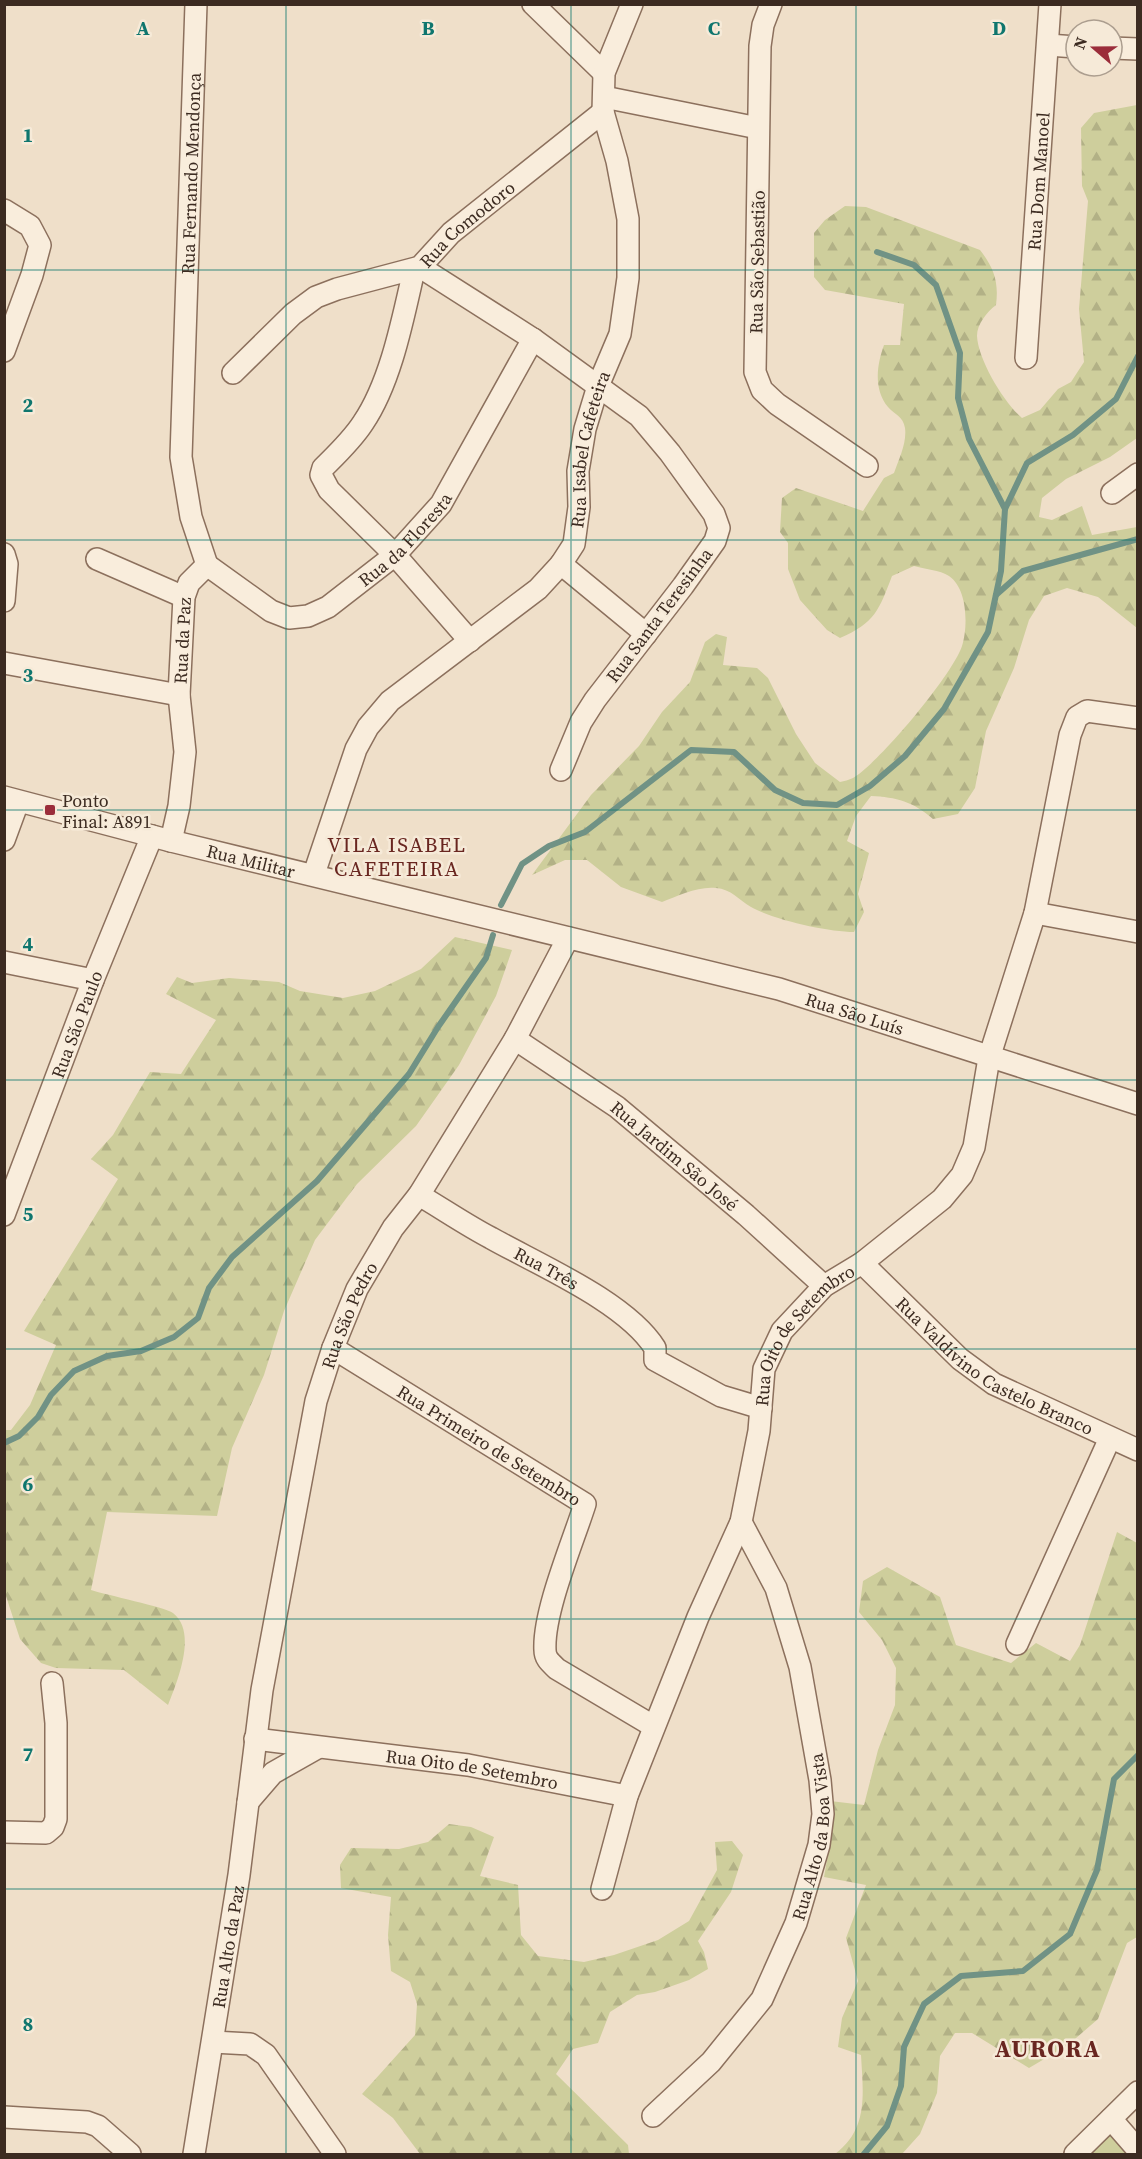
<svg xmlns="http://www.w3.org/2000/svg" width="1142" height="2159" font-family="'Source Serif 4',serif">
<defs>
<pattern id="forest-firs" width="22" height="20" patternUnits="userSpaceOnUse" patternTransform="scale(1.5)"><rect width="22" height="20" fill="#cece9c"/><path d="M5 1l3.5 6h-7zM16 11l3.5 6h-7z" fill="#b2b186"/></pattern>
</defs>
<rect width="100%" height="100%" fill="#efdfc9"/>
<!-- forest -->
<g fill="url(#forest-firs)">
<path d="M1137,105V438L1110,457L1066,479L1042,498L1039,517L1052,520L1082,506L1092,535L1137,527V628L1098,597L1067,588L1044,596L1029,620L1014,668L986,731L975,788L958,814L933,819C914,802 896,797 871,796L856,816L847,841L869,853L858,894L864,912L854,932C828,932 774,920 751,907C739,900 731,889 716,888C698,886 678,896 662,902L621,887L587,860H565L532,875L591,795L639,746L662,712L690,682L705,642L716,634L727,637L723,665L757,668L768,678L796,734L815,763L840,782C844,781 849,780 853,778C879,763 953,674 962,646C968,627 968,589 949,576C940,570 924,569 914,566L892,576C879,610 875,623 840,638L827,630L800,600L788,569V543L780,532L782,498L796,488L863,511L884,478L894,473C899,459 907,443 905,428C903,416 895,415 888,407C873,389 877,364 884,345H900L904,304L825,290L814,277V233L825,220L845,206L866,207L980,250C994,268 999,282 996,305C987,312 977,324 977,336C978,360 1005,404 1022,418L1040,410L1058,389L1071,382L1084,362L1079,309L1088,201L1082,186L1081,128L1094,113Z"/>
<path d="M455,937L512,950L496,996L459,1065L416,1126L357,1184L315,1240L284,1311L264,1375L232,1448L217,1516L107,1512L91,1590C106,1595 165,1607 173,1613C198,1632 177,1682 168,1705L124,1670L56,1668L41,1663L20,1639L5,1593V1430H11L30,1405L56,1345L24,1331L118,1179L91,1159L113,1135L150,1072L181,1074L216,1020L166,994L177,977L192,983L229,978L279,982L300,991L343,998L375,991L421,969Z"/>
<path d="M1117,1532L1137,1543V1937L1127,1943L1098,2019L1068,2045L1029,2068L972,2033H955L940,2056L937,2093L920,2134L902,2154H835C869,2129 863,2093 861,2055L838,2047L842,2018L858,1981L846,1938L866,1885L824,1877L833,1826L830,1801L864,1805L878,1750L895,1705L896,1668L882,1640L859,1612L863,1581L887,1567L940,1597L956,1645L1011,1663L1036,1643L1070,1661L1080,1645Z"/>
<path d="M449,1824L471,1827L494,1837L480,1876L518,1885L521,1935L538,1956L584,1962L614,1955L658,1940L689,1921L717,1870L715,1842L732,1841L743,1855L731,1892L698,1941L704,1952L708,1969L689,1980L655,1992L637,1995L610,2012L598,2043L573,2049L556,2074L628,2145L629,2154H420L393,2118L362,2094L415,2035L417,2004L410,1982L391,1971L388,1935L391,1897L341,1888L340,1865L351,1848L399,1849L428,1842Z"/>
</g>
<!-- park -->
<path fill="#cece9c" d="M1111,2131L1131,2154H1088Z"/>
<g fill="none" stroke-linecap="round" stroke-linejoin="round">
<!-- stream -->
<g stroke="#709285" stroke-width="6">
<path d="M877,252L914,265L936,285L960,353L958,398L969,439L1005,509"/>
<path d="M996,595L1023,571L1138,539"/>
<path d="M501,905L522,864L549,846L585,832L691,750L734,752L775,790L803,803L837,805L870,786L905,756L944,709L988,632L1001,571L1005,509L1027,463L1073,435L1116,399L1138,356"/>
<path d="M4,1443L19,1436L38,1417L51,1395L74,1371L107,1356L141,1351L174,1337L198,1318L209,1288L232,1257L317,1181L409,1074L438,1027L486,958L493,935"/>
<path d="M864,2154L887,2126L901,2086L904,2047L924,2004L961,1976L1023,1971L1070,1934L1097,1870L1114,1779L1138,1755"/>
</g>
<!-- minor casing -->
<g stroke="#8c705d" stroke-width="24">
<g id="minor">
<path d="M533,4L604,73"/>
<path d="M771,4L763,25L760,46L755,372L762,390L777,404L867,466"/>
<path d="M1048,45L1076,47"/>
<path d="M1112,48L1138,49"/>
<path d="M604,97L758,128"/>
<path d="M4,210L30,226L40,245L32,275L4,351"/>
<path d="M420,267L533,339L639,416L670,453L714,514L719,528L715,541L683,586L595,700L581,722L561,770"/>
<path d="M414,270C403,318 391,382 363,423C352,440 337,454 323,468L321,475L329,490L395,555L470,641"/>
<path id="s1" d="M1026,358L1050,4"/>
<path id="s2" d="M233,373L293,314L316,297L337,289L420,267L451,233L603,112"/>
<path d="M1112,493L1138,474"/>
<path d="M4,554L7,564L4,601"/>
<path d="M97,559L184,597"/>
<path d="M561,564L646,634"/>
<path id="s3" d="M207,565L271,611L289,618L308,616L328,607L395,555L441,504L533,339"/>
<path d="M4,663L179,695"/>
<path id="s4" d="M4,797L171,841L779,989L1138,1104"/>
<path d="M4,840L18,802"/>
<path id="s5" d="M171,841L179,806L185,752L179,695L184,597L189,583L207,565L191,517L181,457L196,4"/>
<path id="s6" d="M314,874L356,749L368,727L390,701L538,589L561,564L574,544L579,507L578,471L585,429L598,386L620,334L628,278V219L617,161L603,112L604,73L632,4"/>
<path d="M1035,913L1138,932"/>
<path d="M4,962L93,980"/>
<path id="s7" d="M515,1039L617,1107L746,1215L824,1286"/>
<path id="s8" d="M419,1195C443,1209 466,1225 491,1238C539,1265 626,1302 655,1348V1360L721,1396L761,1408"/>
<path id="s9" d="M4,1215L93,980L152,836"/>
<path id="s10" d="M862,1263L960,1359L994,1384L1138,1450"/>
<path id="s11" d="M333,1348L585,1504C573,1542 543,1612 545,1650C545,1659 551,1663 557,1669L653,1726"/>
<path d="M1017,1644L1110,1438"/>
<path id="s12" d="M255,1739L468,1765L627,1796"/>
<path d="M248,1802L273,1773L317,1748"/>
<path d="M4,1832L46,1833L53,1827L56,1819V1723L52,1683"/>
<path id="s13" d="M602,1889L627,1796L698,1617L741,1522L759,1431L764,1369L782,1331L824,1286L862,1263L942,1199L962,1175L974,1147L989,1058L1035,913L1070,735L1077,717L1087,711L1138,718"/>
<path d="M213,2042L250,2044L266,2055L335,2154"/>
<path id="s14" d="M653,2116L711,2062L762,1999L796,1923L819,1845L823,1814L820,1780L800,1667L776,1588L741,1522"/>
<path d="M4,2117L87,2122L98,2126L130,2154"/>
<path d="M1111,2119L1138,2150"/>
<path id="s15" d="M194,2154L239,1875L262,1690L316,1401L333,1348L357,1289L393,1228L419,1195L515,1039L568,938"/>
<path d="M1075,2154L1138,2092"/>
</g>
</g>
<!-- minor -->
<use href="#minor" stroke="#f9eddc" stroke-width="21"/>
</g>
<!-- grid -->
<path fill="none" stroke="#0f766e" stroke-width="1.5" stroke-opacity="0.55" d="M286,4V2154M571,4V2154M856,4V2154M4,270H1138M4,540H1138M4,810H1138M4,1080H1138M4,1349H1138M4,1619H1138M4,1889H1138"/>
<!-- markers -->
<rect fill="#9b2d3a" stroke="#f6ead8" stroke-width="2" x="44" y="804" width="12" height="12" rx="3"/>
<g text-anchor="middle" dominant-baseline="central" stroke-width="5" stroke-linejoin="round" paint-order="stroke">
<!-- street labels -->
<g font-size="18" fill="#3c2b21" stroke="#f6ead8">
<text stroke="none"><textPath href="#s5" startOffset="681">Rua Fernando Mendonça</textPath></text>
<text stroke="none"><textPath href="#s1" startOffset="177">Rua Dom Manoel</textPath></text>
<text stroke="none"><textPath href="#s2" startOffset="285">Rua Comodoro</textPath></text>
<text transform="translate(757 262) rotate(-89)">Rua São Sebastião</text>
<text stroke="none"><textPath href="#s6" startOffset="531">Rua Isabel Cafeteira</textPath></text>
<text stroke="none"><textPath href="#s3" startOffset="242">Rua da Floresta</textPath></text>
<text transform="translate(659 615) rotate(-53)">Rua Santa Teresinha</text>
<text stroke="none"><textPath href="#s5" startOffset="202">Rua da Paz</textPath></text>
<text stroke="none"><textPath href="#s4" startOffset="255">Rua Militar</textPath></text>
<text stroke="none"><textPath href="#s4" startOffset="878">Rua São Luís</textPath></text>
<text stroke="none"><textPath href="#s9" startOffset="204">Rua São Paulo</textPath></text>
<text stroke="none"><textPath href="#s7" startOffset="198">Rua Jardim São José</textPath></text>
<text stroke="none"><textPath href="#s8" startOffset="147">Rua Três</textPath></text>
<text stroke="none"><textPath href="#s15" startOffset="855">Rua São Pedro</textPath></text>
<text stroke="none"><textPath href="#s13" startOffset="598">Rua Oito de Setembro</textPath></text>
<text stroke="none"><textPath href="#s10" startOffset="170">Rua Valdívino Castelo Branco</textPath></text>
<text stroke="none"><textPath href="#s11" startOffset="184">Rua Primeiro de Setembro</textPath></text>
<text stroke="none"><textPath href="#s12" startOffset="219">Rua Oito de Setembro</textPath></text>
<text stroke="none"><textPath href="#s14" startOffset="332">Rua Alto da Boa Vista</textPath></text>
<text stroke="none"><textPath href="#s15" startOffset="210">Rua Alto da Paz</textPath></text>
</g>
<!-- poi labels -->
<g font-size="18" fill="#3c2b21" stroke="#f6ead8" text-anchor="start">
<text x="62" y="800">Ponto<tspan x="62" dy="21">Final: A891</tspan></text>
</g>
<!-- quarter labels -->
<g font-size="21" letter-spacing="1.5" fill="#692620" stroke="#f6ead8">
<text x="397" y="844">VILA ISABEL<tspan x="397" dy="24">CAFETEIRA</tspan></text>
</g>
<!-- district labels -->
<g font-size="24" font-weight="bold" letter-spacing="1.5" fill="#692620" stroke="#f6ead8">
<text x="1048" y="2048">AURORA</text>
</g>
</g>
<g font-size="20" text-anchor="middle" font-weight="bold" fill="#0f766e" stroke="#f6ead8" stroke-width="5" stroke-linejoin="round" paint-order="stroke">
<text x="143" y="35">A</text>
<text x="428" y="35">B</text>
<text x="714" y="35">C</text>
<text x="999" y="35">D</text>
<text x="28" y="142">1</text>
<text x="28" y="412">2</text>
<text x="28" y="682">3</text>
<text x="28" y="951">4</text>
<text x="28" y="1221">5</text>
<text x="28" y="1491">6</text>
<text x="28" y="1761">7</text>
<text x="28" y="2031">8</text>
</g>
<!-- border -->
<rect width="1142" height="2159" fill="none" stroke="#3c2b21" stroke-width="12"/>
<!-- north arrow -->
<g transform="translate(1094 48) rotate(290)"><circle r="28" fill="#f6ead8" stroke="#ac9e8f" stroke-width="1.5"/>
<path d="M0-4.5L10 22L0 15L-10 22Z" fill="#9b2d3a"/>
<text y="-9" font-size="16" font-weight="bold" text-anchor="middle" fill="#3c2b21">N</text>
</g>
</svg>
